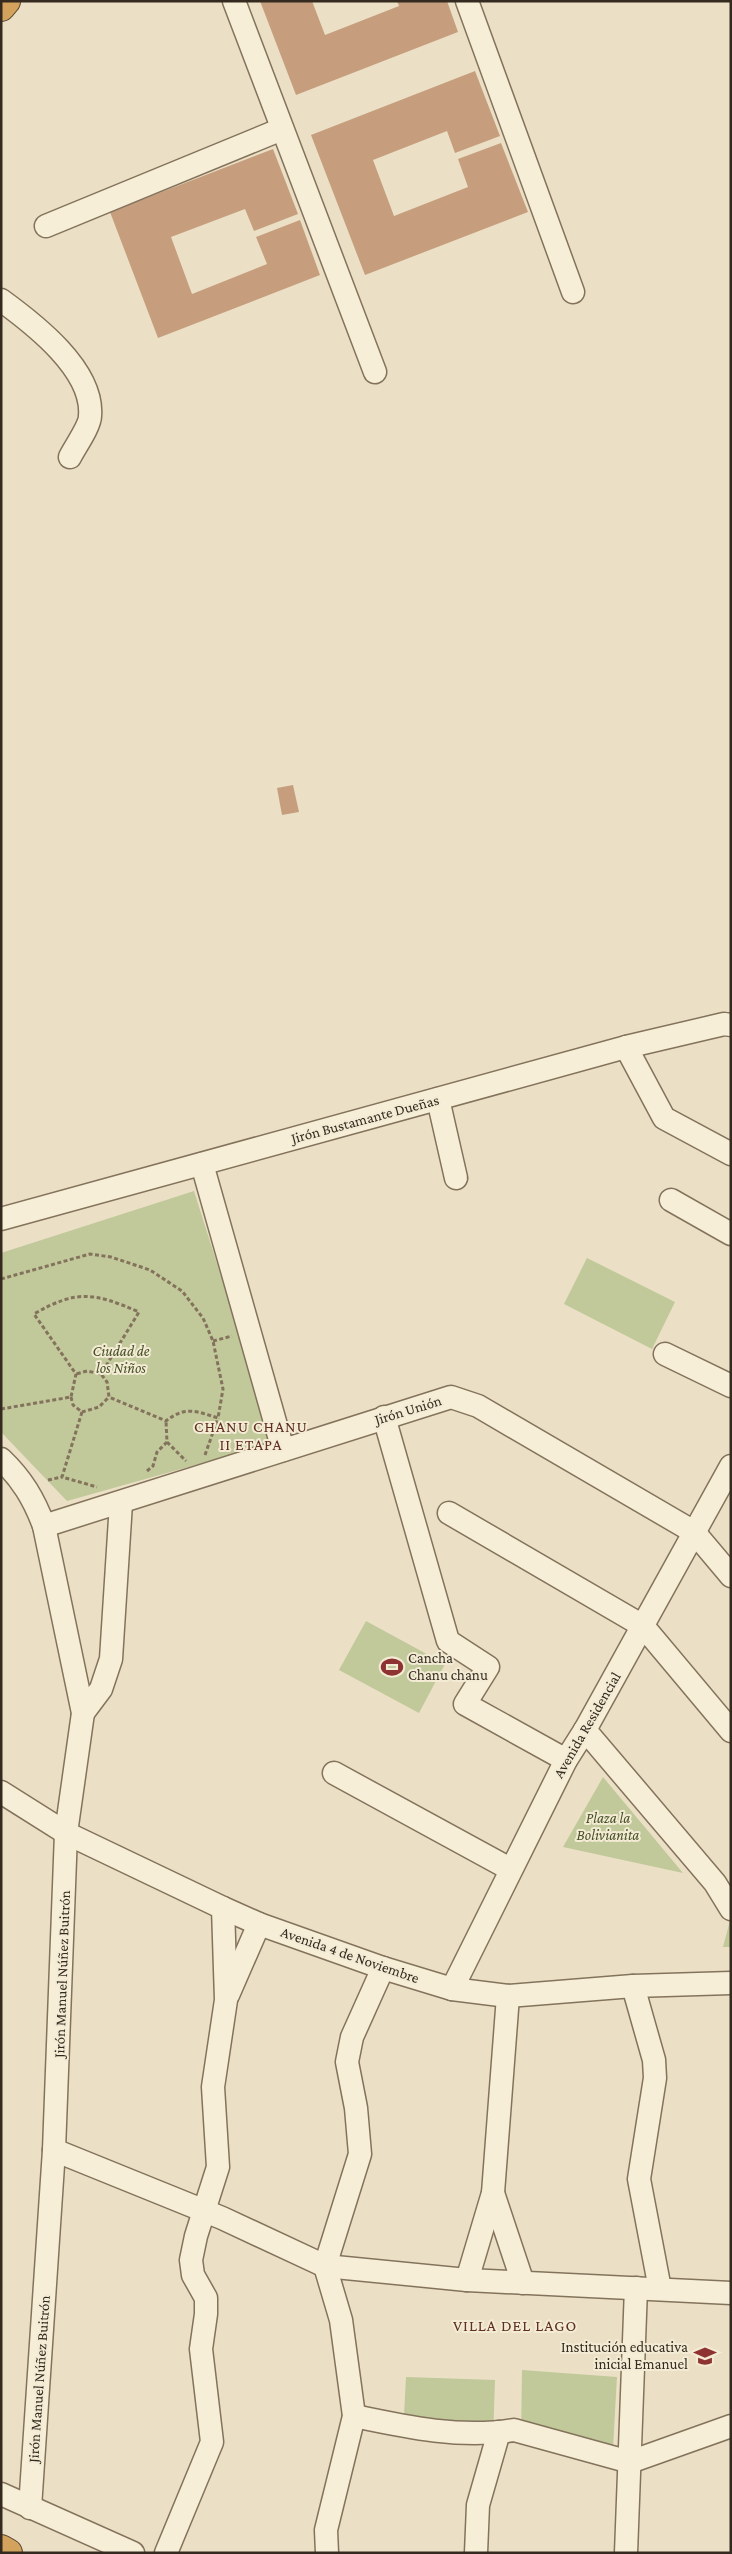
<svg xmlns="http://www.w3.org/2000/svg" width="732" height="2554" font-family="'Crimson Pro',serif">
<rect width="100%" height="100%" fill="#ebe0c5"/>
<!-- green -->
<g fill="#c1c89a">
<path d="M194,1191L274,1443L67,1501L1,1432V1253Z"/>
<path d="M587,1258L675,1302L652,1349L564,1304Z"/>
<path d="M366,1621L445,1664L419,1713L339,1670Z"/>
<path d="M603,1777L683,1873L563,1847Z"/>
<path d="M731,1917V1947H723Z"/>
<path d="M522,2370L617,2377L613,2448L521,2437Z"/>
<path d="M406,2377L495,2380L493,2440L403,2434Z"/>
</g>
<!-- building -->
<g fill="#c69e7e">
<path d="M260,1H312L325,35L399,6L397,1H447L458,32L296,95Z"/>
<path d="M475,71L500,136L455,153L447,131L373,160L394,216L468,187L458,159L501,143L528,212L365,275L311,135Z"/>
<path d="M273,149L298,214L254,231L245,209L171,237L192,294L267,264L256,237L300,220L320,275L158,338L110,212Z"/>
<path d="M293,785L299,812L282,815L277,788Z"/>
</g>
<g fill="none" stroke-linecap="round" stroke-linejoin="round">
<!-- minor casing -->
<g stroke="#84735c" stroke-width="25">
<g id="minor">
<path d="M234,1L375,372"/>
<path d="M467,1L573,292"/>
<path d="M46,226L282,129"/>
<path d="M1,300C34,324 94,370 90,416C90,426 75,447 70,457"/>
<path d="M626,1047L664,1118L731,1154"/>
<path d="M438,1099L456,1178"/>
<path d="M202,1164L283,1450"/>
<path d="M671,1200L731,1234"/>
<path d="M1,1219L626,1047L724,1024L731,1025"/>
<path d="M665,1354L731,1386"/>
<path d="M384,1417L448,1641L488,1667L465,1704L566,1760"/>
<path d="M1,1459C22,1479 34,1499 44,1526L83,1713L66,1833L54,2150L30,2508"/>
<path d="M449,1513L643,1626L731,1731"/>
<path d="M44,1526L451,1397L478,1406L694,1532L731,1576"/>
<path d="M83,1713L101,1689L111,1659L121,1503"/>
<path d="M585,1730L715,1883L731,1909"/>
<path d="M334,1773L510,1869"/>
<path d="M1,1792L66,1833L223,1908L259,1924L383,1968L452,1989L508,1996L633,1986L731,1983"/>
<path d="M633,1986L654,2060L655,2078L639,2179L660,2289"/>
<path d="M452,1989L566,1760L585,1730L731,1466"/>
<path d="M228,1995L259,1924"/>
<path d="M54,2150L222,2218L325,2266L467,2280L731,2293"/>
<path d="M493,2193L523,2283"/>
<path d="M467,2280L493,2193L508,1996"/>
<path d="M354,2416C406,2427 461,2439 514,2430L630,2462L731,2426"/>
<path d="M1,2494L133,2553"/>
<path d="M166,2553L212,2442L201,2349L206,2314V2298L193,2275L191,2260L196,2236L218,2167L213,2087L226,2000L223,1908"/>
<path d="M327,2553L326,2530L354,2416L341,2320L325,2266L360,2154L356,2108L347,2062L352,2037L383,1968"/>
<path d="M476,2553L478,2505L499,2432"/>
<path d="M626,2553L636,2288"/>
</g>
</g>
<!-- highway casing -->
<g stroke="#524130" stroke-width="30">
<g id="highway">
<path d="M1,7L6,1"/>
<path d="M1,2549L8,2553"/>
</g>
</g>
<!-- path -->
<g stroke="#84735c" stroke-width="3" stroke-dasharray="4 2.5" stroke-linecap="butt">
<path d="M1,1279L90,1254L111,1257L150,1270L182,1291L203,1318L213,1341L223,1389L218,1418C196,1411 185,1406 166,1421L109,1397"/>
<path d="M213,1341L232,1336"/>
<path d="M71,1397L73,1405L82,1412L99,1407L109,1397L107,1382L101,1374L87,1371L76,1374"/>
<path d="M1,1409L71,1397L76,1374L34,1314C77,1289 95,1293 139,1312L101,1374"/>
<path d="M82,1412L62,1477L97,1487"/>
<path d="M167,1442L186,1461"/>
<path d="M205,1455L218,1418"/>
<path d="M147,1471L153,1466L157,1452L167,1442L166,1421"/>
<path d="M48,1480L62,1477"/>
</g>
<!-- minor -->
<use href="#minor" stroke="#f6eed7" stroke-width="22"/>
<!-- highway -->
<use href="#highway" stroke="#d3a25c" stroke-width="28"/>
</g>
<!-- icons -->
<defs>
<g id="stadium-bare" transform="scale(1.725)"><path d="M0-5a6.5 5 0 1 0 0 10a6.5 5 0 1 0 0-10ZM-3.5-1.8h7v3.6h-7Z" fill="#8e3331" stroke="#f3ebd4" stroke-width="2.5" paint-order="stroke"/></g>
<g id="school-bare" transform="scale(1.725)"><path d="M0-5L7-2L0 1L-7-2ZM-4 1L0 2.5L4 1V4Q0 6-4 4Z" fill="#8e3331" stroke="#f3ebd4" stroke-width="2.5" paint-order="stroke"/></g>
</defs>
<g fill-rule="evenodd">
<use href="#stadium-bare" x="392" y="1667"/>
<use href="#school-bare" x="705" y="2356"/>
</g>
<g text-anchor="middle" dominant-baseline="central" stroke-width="4" stroke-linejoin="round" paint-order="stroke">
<!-- street labels -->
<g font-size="15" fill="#352a1f" stroke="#f3ebd4">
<text transform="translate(365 1119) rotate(-15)">Jirón Bustamante Dueñas</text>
<text transform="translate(408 1410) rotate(-17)">Jirón Unión</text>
<text transform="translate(587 1725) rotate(-60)">Avenida Residencial</text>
<text transform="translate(350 1955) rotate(19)">Avenida 4 de Noviembre</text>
<text transform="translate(62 1974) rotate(-88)">Jirón Manuel Núñez Buitrón</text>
<text transform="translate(39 2379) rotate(-86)">Jirón Manuel Núñez Buitrón</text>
</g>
<!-- park labels -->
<g font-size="15" font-style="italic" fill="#455027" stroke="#f3ebd4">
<text x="121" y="1351">Ciudad de<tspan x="121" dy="17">los Niños</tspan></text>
<text x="608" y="1818">Plaza la<tspan x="608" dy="17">Bolivianita</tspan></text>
</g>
<!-- poi labels -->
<g font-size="15" fill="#352a1f" stroke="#f3ebd4" text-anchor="start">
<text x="408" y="1658">Cancha<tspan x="408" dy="17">Chanu chanu</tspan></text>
<text x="688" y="2347" text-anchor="end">Institución educativa<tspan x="688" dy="17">inicial Emanuel</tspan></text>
</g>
<!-- neighbourhood labels -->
<g font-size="16" letter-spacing="1" fill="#5f3022" stroke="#f3ebd4">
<text x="251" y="1426">CHANU CHANU<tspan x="251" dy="18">II ETAPA</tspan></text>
<text x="515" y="2325">VILLA DEL LAGO</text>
</g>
</g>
<!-- border -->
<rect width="732" height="2554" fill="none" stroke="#352a1f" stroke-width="5"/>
</svg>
